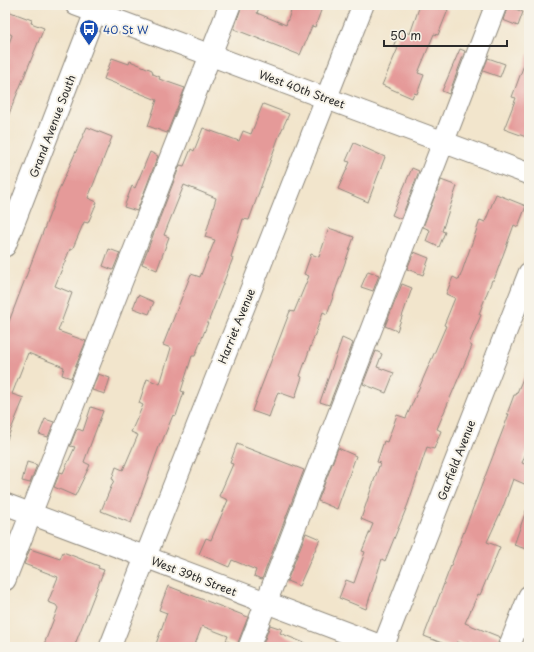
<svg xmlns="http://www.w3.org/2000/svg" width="534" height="652" font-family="'Playpen Sans',sans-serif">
<rect width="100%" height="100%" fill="#f7f3e8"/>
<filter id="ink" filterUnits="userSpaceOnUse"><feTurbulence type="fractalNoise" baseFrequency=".025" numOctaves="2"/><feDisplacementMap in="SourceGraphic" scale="8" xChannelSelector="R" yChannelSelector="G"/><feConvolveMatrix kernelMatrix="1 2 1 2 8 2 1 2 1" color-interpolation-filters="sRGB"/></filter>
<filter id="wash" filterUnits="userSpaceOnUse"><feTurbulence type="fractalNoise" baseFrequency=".012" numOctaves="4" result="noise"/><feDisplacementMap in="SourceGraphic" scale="16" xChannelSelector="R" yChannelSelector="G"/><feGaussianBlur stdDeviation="0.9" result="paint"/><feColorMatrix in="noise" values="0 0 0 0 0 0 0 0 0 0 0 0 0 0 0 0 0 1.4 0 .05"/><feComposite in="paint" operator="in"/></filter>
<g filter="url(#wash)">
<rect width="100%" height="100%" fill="#f2e5cc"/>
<g id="blocks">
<!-- building -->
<g fill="#e59a99">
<path d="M242,5H260L257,13L286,25L293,5H323L315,27L312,26L300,55L234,29Z"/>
<path d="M420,5H435L448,10L438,35L434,34L418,73L424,75L417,94L414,93L412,98L382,85L398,48L393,47L400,30L410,34Z"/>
<path d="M508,6L523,12L518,26L503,20Z"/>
<path d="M5,10L32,20L31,23L44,28L6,121L5,54L12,35L5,31Z"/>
<path d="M460,49L465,51L449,94L442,91Z"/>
<path d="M528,54H529V138L504,129L516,98L512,97Z"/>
<path d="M112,58L129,64L130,61L152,70L153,74L160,77L159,79L185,88L167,133L148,126L157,100L104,79Z"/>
<path d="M488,58L505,64L500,77L483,71Z"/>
<path d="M263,104L289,114L279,136L249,220L243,219L231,257L233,258L195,356H192L181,391L184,392L176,416L173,415L161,444H160L131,523L101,511L114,480L112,479L116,467L123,470L138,435L131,432L143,405L139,403L147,379L160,384L171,348L163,345L191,274L200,277L215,240L205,237L216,198L184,185L164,235L169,237L157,270L142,264L180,165L184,166L191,149L194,151L203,128L239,141L243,131L251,134Z"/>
<path d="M87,127L112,137L88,198L97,202L88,223L84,222L72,250L70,249L55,286L72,293L58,331L86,341L71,378L62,375L64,367L28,353L12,394L24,398L5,444V332L60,187Z"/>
<path d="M354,143L385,157L368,202L338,189L350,162L346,161Z"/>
<path d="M150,152L158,156L137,211L124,207L132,186L135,188Z"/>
<path d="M412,168L419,171L401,219L392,215Z"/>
<path d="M441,180L457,186L442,231L445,232L439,247L426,241L430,230L423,227Z"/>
<path d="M496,194L526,206L518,227L514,225L494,280H492L479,314L481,315L469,344L472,346L437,429L441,431L434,449L427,447L408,504L385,561L382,559L366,609L339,598L346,580L354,583L365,552L362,551L373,524L361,519L380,463L377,462L384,441L387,442L397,415L406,418L446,326L444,325L455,298L446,294L453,277L459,280L480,220L485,222Z"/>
<path d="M329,228L354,237L327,314L323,312L300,376L302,377L295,398L278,392L269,417L252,411L290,311L294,312L309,276L304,274L311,254L319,257Z"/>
<path d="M109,249L120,253L113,270L103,266Z"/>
<path d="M414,252L429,258L423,275L407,269Z"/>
<path d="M368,271L379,275L373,291L361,287Z"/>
<path d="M402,284L412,288L397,331L385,326Z"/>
<path d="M138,295L154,302L149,314L133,308Z"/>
<path d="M342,338L353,343L329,405L320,402Z"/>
<path d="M376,351L382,354L377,367L394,373L386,393L363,384Z"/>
<path d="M529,364V446L522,463L529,466V486L513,479L503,507L487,542L500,547L480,595L478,594L465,623L500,637L497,647H481L468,642L467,645L457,642L455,647H452L424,636L509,414H507L514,395H516Z"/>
<path d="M98,374L110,378L105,394L92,390Z"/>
<path d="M91,407L103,411L84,462L90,465L75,496L54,487L60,472L63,473L75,447L70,446L76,431L78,429L83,431Z"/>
<path d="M45,419L54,422L48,437L39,434Z"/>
<path d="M237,444L304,470L262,579L254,576L256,570L232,560L229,567L199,554L206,538L211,540L228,500L219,496L233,464L230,463Z"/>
<path d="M338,448L356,456L337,509L318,501Z"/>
<path d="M27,462L37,465L30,483L22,481Z"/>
<path d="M527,508H529V550L514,545Z"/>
<path d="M306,533L320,539L299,586L287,581Z"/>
<path d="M30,549L60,559L63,552L99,566L98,568L104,570L74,647H43L58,608L56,605L48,602L58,577L24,564Z"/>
<path d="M168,586L248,617L237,645L226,641L228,636L202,626L194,647H163L156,644L167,613L159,610Z"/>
<path d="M270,625L282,629L280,633L314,647H262Z"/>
</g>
</g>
</g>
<g filter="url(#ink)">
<use href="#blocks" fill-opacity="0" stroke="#8e887c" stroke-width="1"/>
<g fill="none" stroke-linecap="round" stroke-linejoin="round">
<!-- minor casing -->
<g stroke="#8e887c" stroke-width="23">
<g id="minor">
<path d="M76,5L529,174"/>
<path d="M5,246L98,5"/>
<path d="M5,504L384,647"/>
<path d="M5,580L230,5"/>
<path d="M110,647L363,5"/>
<path d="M249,647L496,5"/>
<path d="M383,647L529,273"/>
<path d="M509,647L529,596"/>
</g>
</g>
<!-- minor -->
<use href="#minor" stroke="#fff" stroke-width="21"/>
</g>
</g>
<!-- icons -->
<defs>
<g id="bus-pin" transform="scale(1)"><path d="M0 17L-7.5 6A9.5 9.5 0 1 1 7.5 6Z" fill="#1a4fb4" stroke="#f7f3e8"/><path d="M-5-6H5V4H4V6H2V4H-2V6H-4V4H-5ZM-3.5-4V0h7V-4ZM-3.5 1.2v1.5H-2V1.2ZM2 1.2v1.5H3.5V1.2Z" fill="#fff"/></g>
</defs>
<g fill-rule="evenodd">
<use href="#bus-pin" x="89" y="29"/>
</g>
<g text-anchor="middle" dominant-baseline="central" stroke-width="4" stroke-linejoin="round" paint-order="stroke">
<!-- transit labels -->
<g font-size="11" fill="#164399" stroke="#f7f3e8" text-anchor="start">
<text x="103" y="29">40 St W</text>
</g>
<!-- street labels -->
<g font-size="11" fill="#2b2b2b" stroke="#f7f3e8">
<text transform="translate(302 89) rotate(20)">West 40th Street</text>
<text transform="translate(52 126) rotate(-69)">Grand Avenue South</text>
<text transform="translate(236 326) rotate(-68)">Harriet Avenue</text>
<text transform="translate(456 460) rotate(-69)">Garfield Avenue</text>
<text transform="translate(194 576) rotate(21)">West 39th Street</text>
</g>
</g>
<!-- margin -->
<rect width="534" height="652" fill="none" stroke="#f7f3e8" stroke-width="20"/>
<!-- scale -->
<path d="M384 40v6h123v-6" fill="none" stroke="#2b2b2b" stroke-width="2"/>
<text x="390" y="40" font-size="12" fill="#2b2b2b" stroke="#f7f3e8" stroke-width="3" paint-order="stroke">50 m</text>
</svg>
